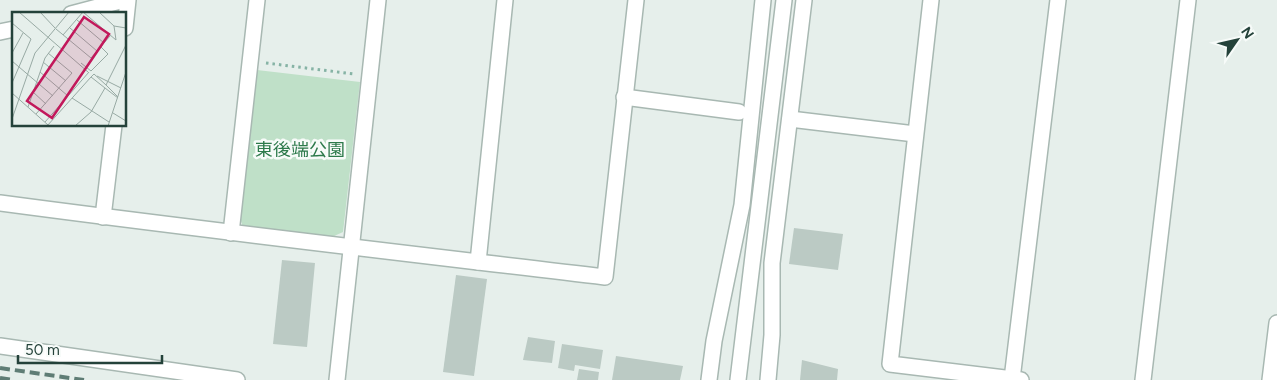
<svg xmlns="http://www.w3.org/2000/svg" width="1277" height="380" font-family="Figtree,'Noto Sans JP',sans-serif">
<rect width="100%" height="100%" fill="#e6efeb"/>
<!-- green -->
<path fill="#bfe0c8" d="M257,70L360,82L343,232L332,237L243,227L240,218Z"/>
<!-- building -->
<g fill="#bbcac4">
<path d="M794,228L843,234L838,270L789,264Z"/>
<path d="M282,260L315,263L307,347L273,344Z"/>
<path d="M456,275L487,279L474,376L443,372Z"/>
<path d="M528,337L555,341L552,363L523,360Z"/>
<path d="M562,344L603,350L600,369L575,365L574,371L558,368Z"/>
<path d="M616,356L683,366L680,380H612Z"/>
<path d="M802,360L838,369L837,380H800Z"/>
<path d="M579,369L599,372L598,380H577Z"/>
</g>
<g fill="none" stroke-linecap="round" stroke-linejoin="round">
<!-- minor casing -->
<g stroke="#a8b8b2" stroke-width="18">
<g id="minor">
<path d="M931,0L890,364L1021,380"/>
<path d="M71,14L124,0"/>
<path d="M125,28L128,0"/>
<path d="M0,32L14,29"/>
<path d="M624,97L739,112"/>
<path d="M790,119L915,134"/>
<path d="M0,203C202,230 403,253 605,277L636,0"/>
<path d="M103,217L114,125"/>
<path d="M231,233L257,0"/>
<path d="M478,262L505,0"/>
<path d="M0,346L237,380"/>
<path d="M1012,379L1058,0"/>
<path d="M337,380L378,0"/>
<path d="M709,380L714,341L742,205L763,0"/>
<path d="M768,380L772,335V263L804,0"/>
<path d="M1143,380L1188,0"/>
<path d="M1270,380L1277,323"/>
</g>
</g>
<!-- tertiary casing -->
<g stroke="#a8b8b2" stroke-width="18">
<path id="tertiary" d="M738,380L784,0"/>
</g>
<!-- path -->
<path stroke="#86b3a5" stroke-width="3" stroke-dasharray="2.5 4" stroke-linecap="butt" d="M266,63L354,74"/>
<!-- minor -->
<use href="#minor" stroke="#fff" stroke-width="15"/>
<!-- tertiary -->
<use href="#tertiary" stroke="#fff" stroke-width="15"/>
<!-- rail -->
<g stroke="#5f7d75" stroke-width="4" stroke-dasharray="10 5" stroke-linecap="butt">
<path d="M0,368L84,380"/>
<path d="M0,378L14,380"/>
</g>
</g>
<g text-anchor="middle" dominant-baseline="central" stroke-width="5" stroke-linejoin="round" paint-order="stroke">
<!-- park labels -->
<g font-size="18" fill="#2d7a4b" stroke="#f7fbf9">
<text x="300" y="150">東後端公園</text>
</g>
</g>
<!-- overview -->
<g transform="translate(12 12)">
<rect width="114" height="114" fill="#e6efeb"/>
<path fill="none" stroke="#98aaa4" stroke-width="1" d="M7,0L76,60M28,0L43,16M71,0L104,28L102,14M87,0L102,14L114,16M65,8L92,31M0,11L19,27L0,71M58,16L85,39M44,17L79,46L98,24M51,23L71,0M0,41L11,21M0,49L41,84M31,50L54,69M69,51L79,59L96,42L89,35M28,60L56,84L77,60M85,64L109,76M79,65L82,62L94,73M21,80L34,92M0,81L36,113M106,85L94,73L114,33M60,86L97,110M16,95L33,46L42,34M101,101L114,109M24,102L60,61L36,41M0,107L23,41L57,0M33,110L56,84M35,114L79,65L93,76M63,114L79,100L93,76L106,86M96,114L114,60"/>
<path fill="#c2185b" fill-opacity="0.15" stroke="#c2185b" stroke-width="2.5" d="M72,5L97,22L40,106L15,89Z"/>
<rect width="114" height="114" fill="none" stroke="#24423a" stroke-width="2.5"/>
</g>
<!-- north arrow -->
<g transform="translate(1237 40) rotate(56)" stroke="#f7fbf9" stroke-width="4" paint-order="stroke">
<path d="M0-4L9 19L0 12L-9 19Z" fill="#24423a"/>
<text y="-8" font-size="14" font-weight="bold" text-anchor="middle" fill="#24423a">N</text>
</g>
<!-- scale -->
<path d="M18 355v8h144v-8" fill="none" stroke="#24423a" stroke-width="2.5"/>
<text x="25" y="355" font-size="15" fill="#24423a" stroke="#f7fbf9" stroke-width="4" paint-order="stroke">50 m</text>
</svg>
